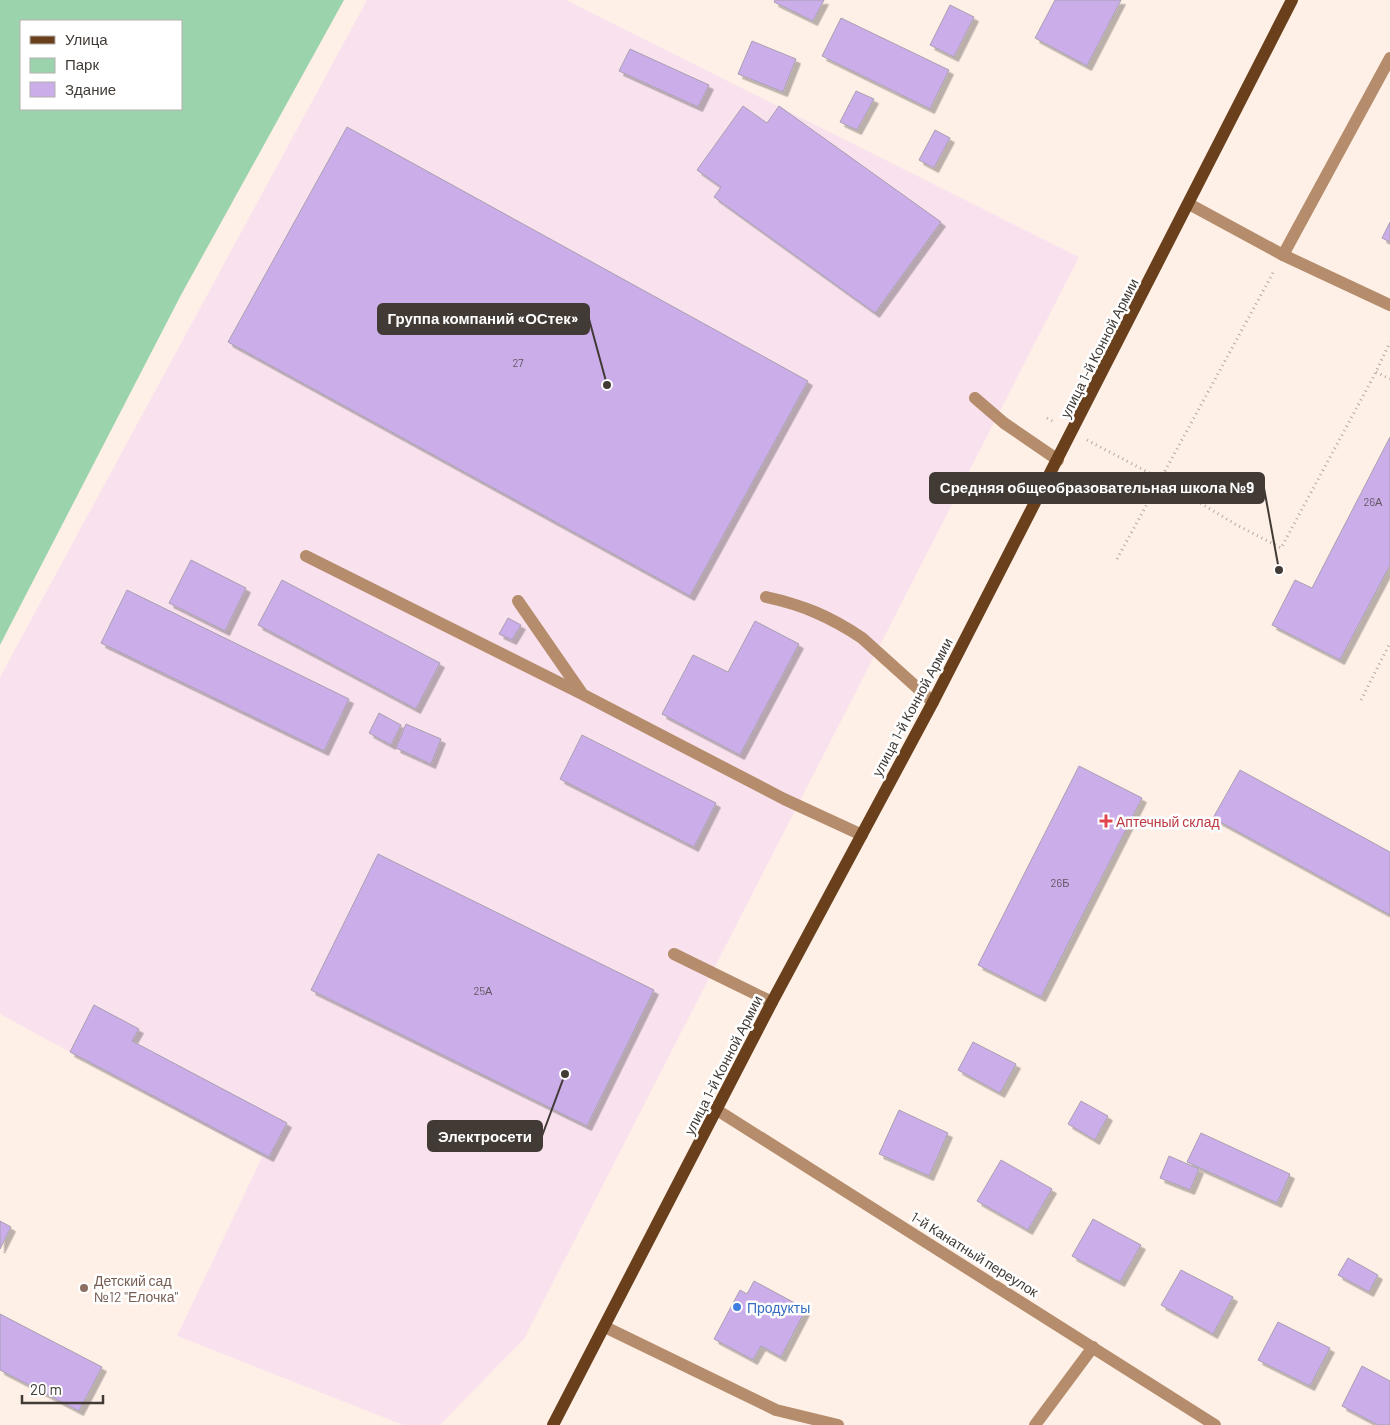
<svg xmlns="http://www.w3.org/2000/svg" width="1390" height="1425" font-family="Barlow,sans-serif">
<defs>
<filter id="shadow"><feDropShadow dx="4.5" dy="4.5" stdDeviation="0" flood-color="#0004"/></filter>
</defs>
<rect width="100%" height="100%" fill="#fff0e7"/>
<!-- industrial -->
<path fill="#f9e2ee" d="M367,0H566L1079,257L524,1339L440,1425H403L177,1336L262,1157L0,1014V677Z"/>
<!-- green -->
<path fill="#9bd3ac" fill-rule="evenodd" d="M0,0H344L181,295L0,645ZM21,21H181V109H21Z"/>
<!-- building -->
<g fill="#caade9" stroke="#a8a0b0" filter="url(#shadow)">
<path d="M775,0H824L813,21L774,2Z"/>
<path d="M1055,0H1121L1087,66L1035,38Z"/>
<path d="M950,5L974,17L954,57L930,45Z"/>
<path d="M841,18L949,70L930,109L822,56Z"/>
<path d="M752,41L796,59L783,92L738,74Z"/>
<path d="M630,49L709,85L698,107L619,71Z"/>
<path d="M856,91L874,99L857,130L840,122Z"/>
<path d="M743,106L767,123L779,106L941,222L875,313L714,197L721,187L697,170Z"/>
<path d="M347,127L808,381L690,596L228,342Z"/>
<path d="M935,130L950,138L934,168L919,160Z"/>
<path d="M1390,222V242L1382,238Z"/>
<path d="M1390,437V565L1340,660L1272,625L1295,580L1312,588Z"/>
<path d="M191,560L246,588L225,631L169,603Z"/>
<path d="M282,580L440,663L416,709L258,625Z"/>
<path d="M127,590L349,699L324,751L101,643Z"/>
<path d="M508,618L521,625L512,640L499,634Z"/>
<path d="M755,621L799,644L740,755L662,714L693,655L728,672Z"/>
<path d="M379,713L401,725L391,745L369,733Z"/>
<path d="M406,724L441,739L431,764L396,748Z"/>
<path d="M582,735L716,803L694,847L560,779Z"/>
<path d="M1079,766L1142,798L1041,997L978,965Z"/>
<path d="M1240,770L1390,852V915L1213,818Z"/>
<path d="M378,854L654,990L587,1126L311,990Z"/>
<path d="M94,1005L139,1029L132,1041L287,1123L269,1157L70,1052Z"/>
<path d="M973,1042L1016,1064L1000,1093L958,1070Z"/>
<path d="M1081,1101L1108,1116L1095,1140L1068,1124Z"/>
<path d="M899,1110L948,1133L929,1176L879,1154Z"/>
<path d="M1201,1133L1290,1174L1277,1203L1187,1162Z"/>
<path d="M1169,1156L1199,1169L1190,1190L1160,1178Z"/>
<path d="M1001,1160L1052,1189L1028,1230L977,1201Z"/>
<path d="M1093,1219L1141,1245L1120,1282L1072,1256Z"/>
<path d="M0,1221L11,1227L0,1249Z"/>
<path d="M1348,1258L1378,1275L1369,1292L1338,1275Z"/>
<path d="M1181,1270L1233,1297L1213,1334L1161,1305Z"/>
<path d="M754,1281L806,1309L781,1357L761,1346L753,1360L714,1339L740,1290L747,1294Z"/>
<path d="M0,1314L102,1367L79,1411L0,1370Z"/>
<path d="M1278,1322L1330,1348L1310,1386L1258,1360Z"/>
<path d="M1362,1366L1390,1381V1425H1378L1342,1406Z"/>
</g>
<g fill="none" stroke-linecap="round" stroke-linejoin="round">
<!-- path -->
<g stroke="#b4a8a1" stroke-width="3" stroke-dasharray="1 4" stroke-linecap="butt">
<path d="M1376,372L1390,379"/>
<path d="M1047,418L1054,422"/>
<path d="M1087,440L1159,478L1235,524L1281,548L1376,372L1390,342"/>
<path d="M1117,559L1274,271"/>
<path d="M1361,700L1390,643"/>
</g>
<!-- minor -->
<g stroke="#b58d6c" stroke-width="12">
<path d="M1189,204L1283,255L1390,305"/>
<path d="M1283,255L1390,58"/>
<path d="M975,398L1004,423L1058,460"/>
<path d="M306,556L582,694L784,799L862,835"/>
<path d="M766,597C803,605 831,617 862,638L933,702"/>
<path d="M518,601L581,692"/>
<path d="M674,954L772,1002"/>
<path d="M717,1110L1215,1425"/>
<path d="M605,1327L776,1410L838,1425"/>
<path d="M1035,1425L1093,1347"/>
</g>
<!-- major -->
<path stroke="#69401b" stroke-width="12" d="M553,1425L772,1002L933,702L1292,0"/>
</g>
<!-- markers -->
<path fill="#e0444e" stroke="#fff" stroke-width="2" d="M1103.5 813.5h5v5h5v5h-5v5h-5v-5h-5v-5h5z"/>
<circle fill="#8d6e63" stroke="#fff" stroke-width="2" cx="84" cy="1288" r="5"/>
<circle fill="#3f7fe0" stroke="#fff" stroke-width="2" cx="737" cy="1307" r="5"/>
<g text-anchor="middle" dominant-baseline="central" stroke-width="5" stroke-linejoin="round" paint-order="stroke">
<!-- number labels -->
<g font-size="11" fill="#635762">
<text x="518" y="362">27</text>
<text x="1373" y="501">26А</text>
<text x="1060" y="882">26Б</text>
<text x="483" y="990">25А</text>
</g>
<!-- street labels -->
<g font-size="14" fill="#413a35" stroke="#fff">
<text transform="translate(1099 348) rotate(-63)">улица 1-й Конной Армии</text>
<text transform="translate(912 707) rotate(-62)">улица 1-й Конной Армии</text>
<text transform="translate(723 1065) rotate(-63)">улица 1-й Конной Армии</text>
<text transform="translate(975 1254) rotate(32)">1-й Канатный переулок</text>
</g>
<!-- health labels -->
<g font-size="14" fill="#be3a42" stroke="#fff" text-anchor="start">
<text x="1116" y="821">Аптечный склад</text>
</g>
<!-- education labels -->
<g font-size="14" fill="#785e54" stroke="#fff" text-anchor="start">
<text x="94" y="1280">Детский сад<tspan x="94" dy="16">№12 "Елочка"</tspan></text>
</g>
<!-- shop labels -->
<g font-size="14" fill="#366cbe" stroke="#fff" text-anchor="start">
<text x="747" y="1307">Продукты</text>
</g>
</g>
<!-- callouts -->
<path fill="none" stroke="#413a35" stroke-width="2" d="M607 385L589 319M1279 570L1264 488M565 1074L542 1136"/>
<g fill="#413a35" stroke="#fff" stroke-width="2">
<circle cx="607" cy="385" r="5"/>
<circle cx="1279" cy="570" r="5"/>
<circle cx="565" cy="1074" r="5"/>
</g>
<g fill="#413a35" stroke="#413a35" stroke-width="2">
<rect x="378" y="304" width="211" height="30" rx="5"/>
<rect x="930" y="473" width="334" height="30" rx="5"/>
<rect x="428" y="1121" width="114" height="30" rx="5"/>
</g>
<g font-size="15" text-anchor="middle" font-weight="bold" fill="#fff">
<text x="483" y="324">Группа компаний «ОСтек»</text>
<text x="1097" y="493">Средняя общеобразовательная школа №9</text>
<text x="485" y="1142">Электросети</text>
</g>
<!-- legend -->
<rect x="20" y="20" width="162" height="90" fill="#ffffff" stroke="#b3b0ae"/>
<rect x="30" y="36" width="25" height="8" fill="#69401b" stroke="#b3b0ae"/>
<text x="65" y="45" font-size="15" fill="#413a35">Улица</text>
<rect x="30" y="58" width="25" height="15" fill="#9bd3ac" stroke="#b3b0ae"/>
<text x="65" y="70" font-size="15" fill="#413a35">Парк</text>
<rect x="30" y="82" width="25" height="15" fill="#caade9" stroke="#b3b0ae"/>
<text x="65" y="95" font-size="15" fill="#413a35">Здание</text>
<!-- scale -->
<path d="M22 1395v8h81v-8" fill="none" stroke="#413a35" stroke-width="2.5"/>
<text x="30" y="1395" font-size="15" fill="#413a35" stroke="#ffffff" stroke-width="4" paint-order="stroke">20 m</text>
</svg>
